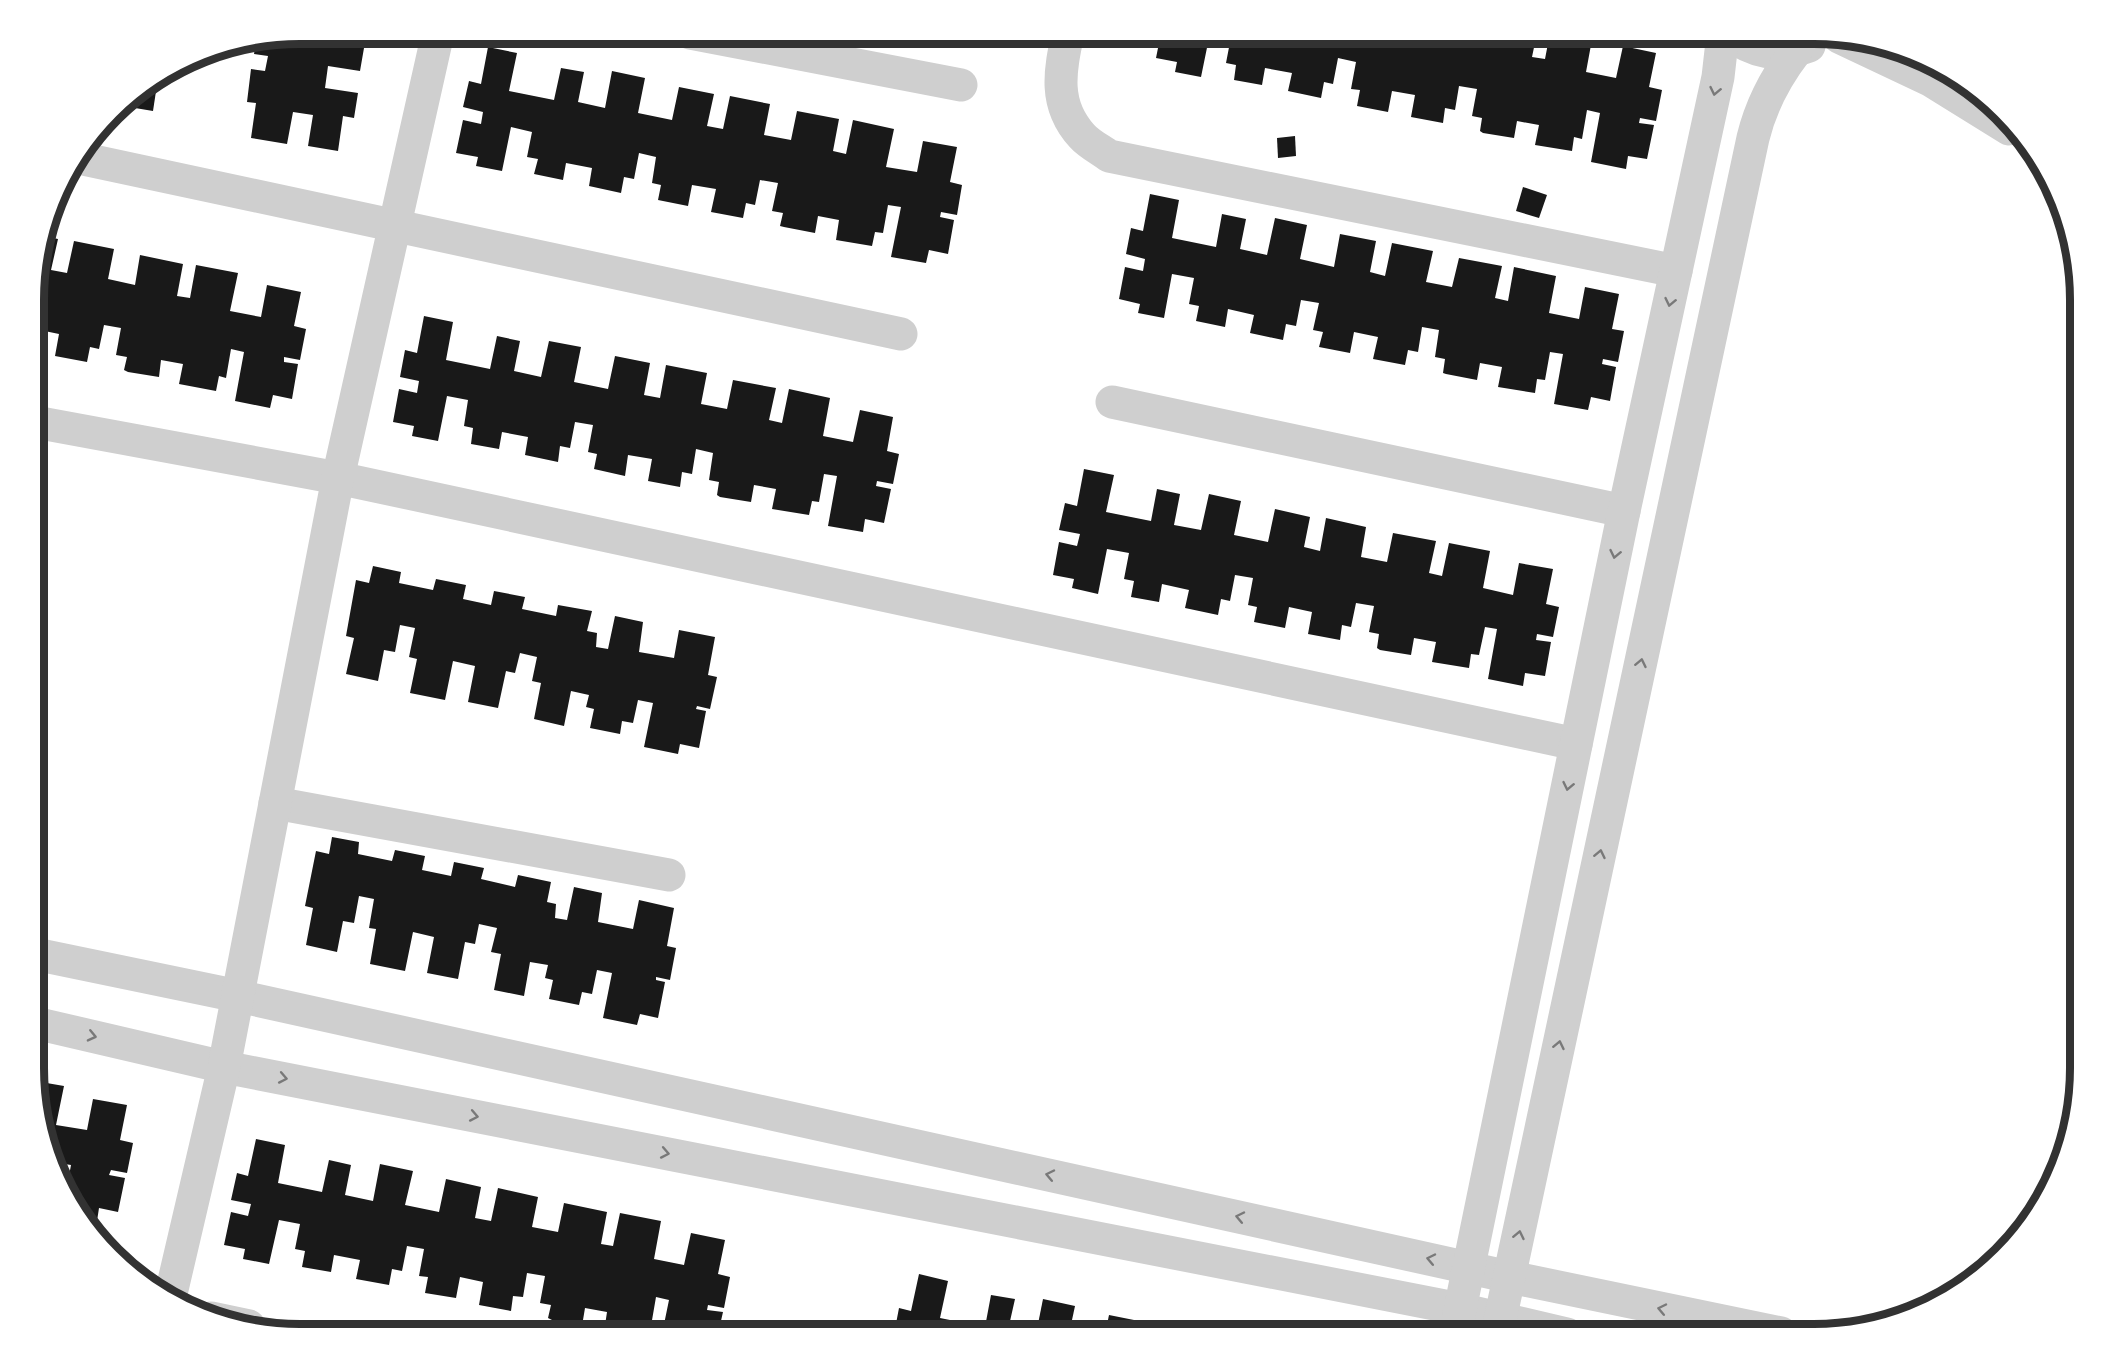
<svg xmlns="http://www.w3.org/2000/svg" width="2113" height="1367" font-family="Cabin,sans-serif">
<rect width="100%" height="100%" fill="#fff"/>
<!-- building -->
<g fill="#191919">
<path d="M300,33H356L353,47L364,48L360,71L328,66L325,88L358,93L354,118L343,116L338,151L308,146L313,115L293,112L287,144L251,138L256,103L247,102L251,69L265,71L268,56L254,54L256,42Z"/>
<path d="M1161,33H1210L1201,77L1175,72L1177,62L1156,58Z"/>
<path d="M1217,33H1465L1464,40L1490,46L1492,33H1537L1532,57L1545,59L1550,33L1593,34L1586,72L1616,78L1623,46L1656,53L1649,87L1662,90L1656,121L1640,118L1639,123L1654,125L1647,159L1628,156L1626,169L1591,162L1600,113L1587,110L1582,139L1574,137L1572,151L1535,145L1539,125L1517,121L1514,138L1483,133L1480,131L1482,118L1472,116L1477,89L1459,86L1455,110L1445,108L1443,123L1411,117L1415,95L1392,91L1388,112L1357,106L1360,90L1351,89L1356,62L1338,58L1333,84L1324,82L1321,98L1288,91L1292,73L1265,68L1262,85L1234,80L1236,65L1226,63L1231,37Z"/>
<path d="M488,47L517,53L509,91L554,100L561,68L584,72L578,102L605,108L612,71L645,78L638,113L672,120L679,87L714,94L707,126L723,129L730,96L770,104L764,135L791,140L797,111L839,119L833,151L846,154L853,120L894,129L886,167L917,172L923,141L957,147L950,182L962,185L957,215L941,212L940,217L954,220L948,254L929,250L926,263L891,257L901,207L888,205L883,233L875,232L872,246L836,240L839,220L818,216L815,233L784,227L780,226L783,213L772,211L778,183L760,180L755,205L746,203L743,218L711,212L716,189L692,185L688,206L658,200L661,185L652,183L656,157L639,153L634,179L624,177L621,193L589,186L592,168L566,163L563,180L534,174L538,159L527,157L532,132L511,127L502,171L476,166L478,157L456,153L463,120L481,124L483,112L463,107L469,81L481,84Z"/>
<path d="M158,78L153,111L123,106L124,99Z"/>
<path d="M1295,136L1296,156L1278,158L1277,138Z"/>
<path d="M1523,187L1547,195L1539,218L1516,211Z"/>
<path d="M1150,194L1179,200L1172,238L1216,247L1222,214L1246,219L1240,249L1267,255L1275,218L1307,225L1300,259L1334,267L1340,234L1376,241L1370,272L1385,276L1392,243L1433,251L1426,282L1452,287L1459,258L1502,266L1495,298L1508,301L1514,267L1556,276L1549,313L1579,319L1585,287L1619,294L1612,329L1624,331L1618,362L1603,359L1602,364L1616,367L1610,401L1591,397L1588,410L1554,404L1563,354L1550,352L1545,380L1537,379L1535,393L1498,387L1502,367L1480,363L1477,380L1446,374L1443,373L1445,359L1435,357L1439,330L1422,327L1418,352L1408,350L1405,365L1373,359L1378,337L1354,332L1350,353L1319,347L1323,332L1313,330L1319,303L1301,300L1296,326L1286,324L1283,340L1250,333L1254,315L1228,309L1225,327L1196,321L1199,306L1189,304L1194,278L1172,274L1164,318L1138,313L1140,304L1119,299L1125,267L1143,271L1145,259L1126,254L1131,228L1143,231Z"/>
<path d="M44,236L58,239L51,270L67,273L74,241L114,249L108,279L135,285L140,255L183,264L177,296L190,298L196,265L238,273L230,311L261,317L267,285L301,292L294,326L306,329L300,360L284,357V362L298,364L292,399L273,395L270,408L235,401L244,352L231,349L226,378L219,376L216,391L179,384L183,364L161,360L159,377L128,372L124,370L127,357L116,355L121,328L104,325L99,349L90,347L87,362L55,356L59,334L35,329V265Z"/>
<path d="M424,316L453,322L446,360L490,369L497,336L520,341L514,371L541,377L549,341L581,347L574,382L608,389L615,356L650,363L644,395L660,398L666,365L707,373L701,404L727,409L733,380L776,388L769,420L782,423L789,389L830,398L823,436L853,442L860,410L893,417L887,451L899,454L893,484L877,481L876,486L891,489L884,523L865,519L863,532L828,526L837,476L824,474L819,502L812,501L809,515L772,509L776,489L754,485L751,502L720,497L717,495L719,482L709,480L713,453L696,449L692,474L682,472L680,487L648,481L652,459L628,455L625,476L594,469L597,454L588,452L593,425L575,422L570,448L560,446L558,462L525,455L528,437L502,432L499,449L471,444L473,428L464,426L468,400L447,396L438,441L412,436L414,426L393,422L399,389L417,393L419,381L400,377L405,350L417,353Z"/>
<path d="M1084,469L1114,475L1106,512L1151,521L1157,489L1180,494L1174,525L1201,530L1209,494L1241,501L1234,535L1268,542L1275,509L1310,517L1304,547L1320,551L1326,518L1366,527L1361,557L1387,562L1393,533L1436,541L1429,573L1442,576L1449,543L1490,551L1483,588L1513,595L1519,563L1553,569L1546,604L1559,607L1553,637L1537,634L1536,640L1551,642L1545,676L1525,673L1523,686L1488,679L1497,629L1485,627L1479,655L1471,654L1469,668L1432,662L1436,642L1414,638L1411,655L1380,650L1377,648L1379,634L1369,632L1374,606L1356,603L1351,627L1342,625L1340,640L1308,634L1312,612L1289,607L1285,628L1254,622L1257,607L1248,605L1253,578L1235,575L1230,601L1221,599L1218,615L1185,608L1189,590L1162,584L1159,602L1131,597L1134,581L1124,579L1129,553L1107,549L1098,594L1072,588L1074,579L1053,575L1059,542L1077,546L1080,534L1059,530L1065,503L1077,506Z"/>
<path d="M373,566L401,572L399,583L433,590L436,579L466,585L463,599L491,605L494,591L525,597L522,609L556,616L558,605L592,611L587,631L597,633L596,647L608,649L615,616L643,622L639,652L674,658L679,630L715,637L708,675L717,677L710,709L697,706L696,709L706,711L699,748L680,744L678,754L644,747L653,703L638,700L633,723L622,721L620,734L590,728L594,709L586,707L589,695L571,691L564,726L534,719L541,683L532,681L537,657L520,653L515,673L506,671L498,708L468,702L475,666L453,661L445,700L410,693L417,659L409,657L415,628L400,625L395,652L384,650L378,681L346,674L354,638L346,636L356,580L369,583Z"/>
<path d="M332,837L359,842L358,854L392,861L395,850L425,856L422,870L451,876L454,862L484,868L481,879L515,887L518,875L551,882L547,902L556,904L555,918L567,920L574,887L602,893L598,922L633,929L639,900L674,908L667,946L676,948L670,980L656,977V980L665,982L658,1018L640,1014L637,1025L603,1018L612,973L597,970L592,994L582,992L579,1005L549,999L553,980L545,978L548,965L530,962L524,996L494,990L501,954L491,952L497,928L479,924L475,944L465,942L458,979L427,973L434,937L413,932L405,971L370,964L376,929L369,928L374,899L359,896L354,923L343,921L337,952L306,945L313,908L305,906L316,851L329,854Z"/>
<path d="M35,1081L64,1086L56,1125L87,1130L93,1099L127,1105L120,1140L133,1143L127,1173L111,1170L109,1175L125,1178L118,1212L99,1208L97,1221L86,1219L69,1201L66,1192L71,1165L58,1163L57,1166L35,1102Z"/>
<path d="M256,1139L285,1145L278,1183L322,1192L329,1160L351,1165L345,1195L373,1201L380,1164L413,1171L405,1205L439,1212L446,1179L481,1187L475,1218L491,1221L498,1188L538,1197L532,1227L558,1232L564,1203L607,1212L601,1244L613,1246L620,1213L661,1221L654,1259L684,1265L691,1233L725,1240L718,1274L730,1277L724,1308L708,1305L707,1310L723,1312L718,1334H662L669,1300L656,1297L651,1326L643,1324L641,1334L604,1332L607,1312L585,1308L582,1326L552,1320L548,1318L551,1305L540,1303L545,1276L527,1273L523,1297L513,1296L511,1311L479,1305L483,1282L460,1277L456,1298L425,1293L428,1277L419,1276L424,1249L407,1246L402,1271L392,1269L389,1285L356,1279L360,1260L334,1255L331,1272L302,1267L305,1251L295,1249L300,1224L279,1220L269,1264L243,1259L245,1249L224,1245L231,1212L248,1216L251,1204L231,1200L237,1173L248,1176Z"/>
<path d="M919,1274L948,1281L940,1318L985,1327L991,1295L1015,1299L1008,1330L1022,1334H894L899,1308L911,1311Z"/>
<path d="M1043,1299L1075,1306L1069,1334H1036Z"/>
<path d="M1109,1315L1144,1322L1142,1334H1105Z"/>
<path d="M1160,1324L1205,1333V1334H1158Z"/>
</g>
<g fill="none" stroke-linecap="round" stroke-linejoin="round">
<!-- minor -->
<g stroke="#cfcfcf" stroke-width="33">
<path d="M690,33L961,85"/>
<path d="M1068,33C1060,71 1053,104 1082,136C1089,144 1101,150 1109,156L1676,271"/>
<path d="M79,158L901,334"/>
<path d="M1112,402L1624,511"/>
<path d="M35,422L338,478L1576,744"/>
<path d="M275,803L669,875"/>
<path d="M35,954L238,996L1510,1277L1781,1333"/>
<path d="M35,1023L224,1067L1460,1309L1567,1334"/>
<path d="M170,1298L224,1067L338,478L438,33"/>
<path d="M211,1318L249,1326"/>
</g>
<!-- tertiary -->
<g stroke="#cfcfcf" stroke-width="33">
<path d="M1727,33C1754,53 1777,58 1809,46"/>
<path d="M1839,37L1930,80L2009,129"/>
<path d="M1455,1334L1624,511L1718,77L1723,33"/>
<path d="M1497,1334L1753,138C1761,105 1775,78 1796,51"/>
</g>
</g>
<!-- one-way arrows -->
<defs><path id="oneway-chevron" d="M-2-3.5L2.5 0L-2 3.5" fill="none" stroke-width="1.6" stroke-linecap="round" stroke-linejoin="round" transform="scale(1.5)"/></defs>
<g stroke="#797979">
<use href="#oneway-chevron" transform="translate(1715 91) rotate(102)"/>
<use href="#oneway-chevron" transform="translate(1670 302) rotate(102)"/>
<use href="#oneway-chevron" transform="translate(1615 554) rotate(102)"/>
<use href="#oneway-chevron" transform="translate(1641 663) rotate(-78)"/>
<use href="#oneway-chevron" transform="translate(1568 786) rotate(102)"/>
<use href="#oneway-chevron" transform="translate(1600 854) rotate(-78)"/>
<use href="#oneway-chevron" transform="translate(92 1036) rotate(13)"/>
<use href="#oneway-chevron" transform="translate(1559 1045) rotate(-78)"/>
<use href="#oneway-chevron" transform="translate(283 1078) rotate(11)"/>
<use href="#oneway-chevron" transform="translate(474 1116) rotate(11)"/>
<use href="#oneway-chevron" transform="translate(665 1153) rotate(11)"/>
<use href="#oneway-chevron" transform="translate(1050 1175) rotate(-168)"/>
<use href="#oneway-chevron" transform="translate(1240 1217) rotate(-168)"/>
<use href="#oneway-chevron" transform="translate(1519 1235) rotate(-78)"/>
<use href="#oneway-chevron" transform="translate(1431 1259) rotate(-168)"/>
<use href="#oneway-chevron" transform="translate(1662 1309) rotate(-168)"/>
</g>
<!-- crop -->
<path d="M0 0H2113V1367H0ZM300 44H1814A256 256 0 0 1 2070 300V1068A256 256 0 0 1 1814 1324H300A256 256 0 0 1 44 1068V300A256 256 0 0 1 300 44Z" fill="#fff" fill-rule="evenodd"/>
<path fill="none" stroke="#323232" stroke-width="8" d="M300 44H1814A256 256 0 0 1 2070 300V1068A256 256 0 0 1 1814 1324H300A256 256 0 0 1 44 1068V300A256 256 0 0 1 300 44Z"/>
</svg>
